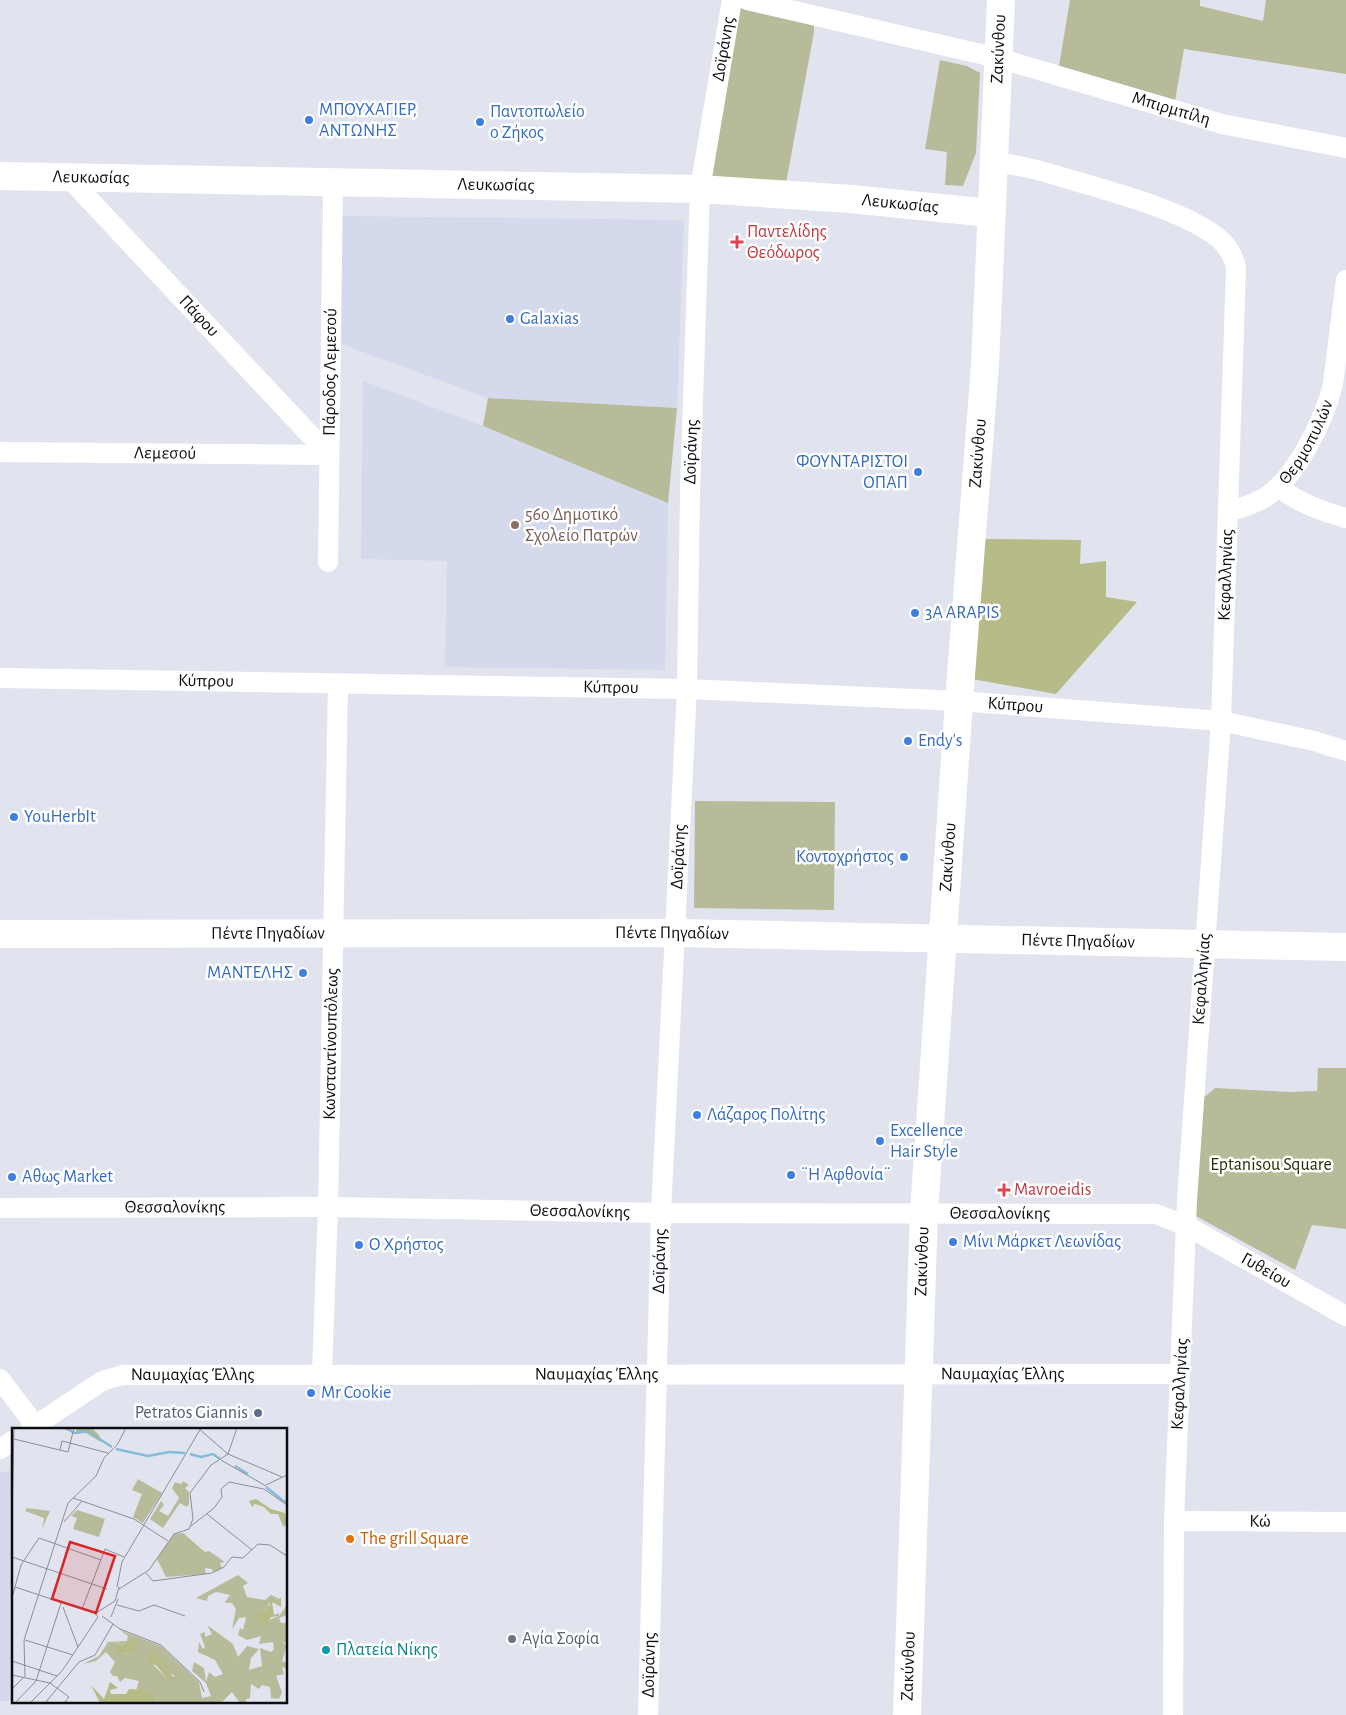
<svg xmlns="http://www.w3.org/2000/svg" width="1346" height="1715" font-family="'Alegreya Sans',sans-serif">
<rect width="100%" height="100%" fill="#e1e4ef"/>
<!-- built -->
<g fill="#d4d9eb">
<path d="M341,216L684,220L677,408L488,398L341,344Z"/>
<path d="M363,381L483,426L668,503L665,670L445,667L447,561L361,559Z"/>
<path d="M14,1471V1701H0V1472Z"/>
</g>
<!-- green -->
<g fill="#b7bb99">
<path d="M732,0L814,16V32L784,194L700,189Z"/>
<path d="M1070,0H1200V6L1263,21L1266,0H1346V74L1184,49L1175,101L1059,66Z"/>
<path d="M940,60L967,66L980,73L976,153L963,186L945,185L947,152L925,149Z"/>
<path d="M488,398L677,408L668,503L483,426Z"/>
<path d="M695,801L835,802L834,910L694,908Z"/>
<path d="M1318,1068H1346V1229L1312,1225L1295,1270L1194,1215L1201,1100L1215,1088L1290,1092L1317,1091Z"/>
<path d="M11,1566H14V1663H12Z"/>
</g>
<!-- forest -->
<path fill="#b6bb87" d="M985,539L1081,540L1080,564L1106,561V597L1137,602L1056,694L972,679Z"/>
<g fill="none" stroke-linecap="round" stroke-linejoin="round">
<!-- street -->
<g stroke="#fff" stroke-width="20">
<path id="s1" d="M747,0L998,58L1222,124L1346,148"/>
<path d="M993,162C1027,165 1060,177 1093,186C1131,198 1173,209 1207,230C1222,239 1233,251 1236,268L1221,721L1187,1200L1174,1521L1173,1715"/>
<path id="s2" d="M68,177L329,455"/>
<path id="s3" d="M0,452L329,455"/>
<path d="M1278,487C1299,503 1321,511 1346,518"/>
<path id="s4" d="M1228,512C1240,508 1253,505 1264,498C1296,479 1325,418 1333,384L1346,280"/>
<path id="s5" d="M328,562L333,181"/>
<path id="s6" d="M0,678L687,689L959,701L1221,721L1314,741L1346,751"/>
<path id="s7" d="M0,1208L328,1207L661,1213L1156,1214L1187,1226L1346,1316"/>
<path id="s8" d="M322,1374L328,1207L338,684"/>
<path d="M0,1379L35,1425"/>
<path id="s9" d="M30,1429L102,1381L123,1375L1180,1374"/>
<path d="M0,1449L14,1440"/>
<path id="s10" d="M1174,1521L1346,1522"/>
<path id="s11" d="M648,1715L661,1213L687,689L690,491L700,189L732,0"/>
</g>
<!-- secondary -->
<g stroke="#fff" stroke-width="28">
<path id="s12" d="M0,176L700,189L851,199L990,213"/>
<path id="s13" d="M0,934L676,933L1346,947"/>
<path id="s14" d="M907,1715L924,1212L959,701L985,365L1001,0"/>
</g>
</g>
<!-- markers -->
<g fill="#3f7fe0" stroke="#fff" stroke-width="2">
<circle cx="309" cy="120" r="5"/>
<circle cx="480" cy="122" r="5"/>
<circle cx="510" cy="319" r="5"/>
<circle cx="918" cy="472" r="5"/>
<circle cx="915" cy="613" r="5"/>
<circle cx="908" cy="741" r="5"/>
<circle cx="14" cy="817" r="5"/>
<circle cx="904" cy="857" r="5"/>
<circle cx="303" cy="973" r="5"/>
<circle cx="697" cy="1115" r="5"/>
<circle cx="880" cy="1141" r="5"/>
<circle cx="791" cy="1175" r="5"/>
<circle cx="12" cy="1177" r="5"/>
<circle cx="953" cy="1242" r="5"/>
<circle cx="359" cy="1245" r="5"/>
<circle cx="311" cy="1393" r="5"/>
</g>
<g fill="#e0444e" stroke="#fff" stroke-width="2">
<path d="M734.5 234.5h5v5h5v5h-5v5h-5v-5h-5v-5h5z"/>
<path d="M1001.5 1182.5h5v5h5v5h-5v5h-5v-5h-5v-5h5z"/>
</g>
<circle fill="#8d6e63" stroke="#fff" stroke-width="2" cx="515" cy="525" r="5"/>
<circle fill="#5c6f8a" stroke="#fff" stroke-width="2" cx="258" cy="1413" r="5"/>
<circle fill="#e8710a" stroke="#fff" stroke-width="2" cx="350" cy="1539" r="5"/>
<circle fill="#6b7280" stroke="#fff" stroke-width="2" cx="512" cy="1639" r="5"/>
<circle fill="#0f9aa8" stroke="#fff" stroke-width="2" cx="326" cy="1650" r="5"/>
<g text-anchor="middle" dominant-baseline="central" stroke-width="5" stroke-linejoin="round" paint-order="stroke">
<!-- street labels -->
<g font-size="18" fill="#0c0d10" stroke="#fff">
<text stroke="none"><textPath href="#s11" startOffset="1669">Δοϊράνης</textPath></text>
<text stroke="none"><textPath href="#s14" startOffset="1669">Ζακύνθου</textPath></text>
<text stroke="none"><textPath href="#s1" startOffset="438">Μπιρμπίλη</textPath></text>
<text stroke="none"><textPath href="#s12" startOffset="91">Λευκωσίας</textPath></text>
<text stroke="none"><textPath href="#s12" startOffset="496">Λευκωσίας</textPath></text>
<text stroke="none"><textPath href="#s12" startOffset="901">Λευκωσίας</textPath></text>
<text stroke="none"><textPath href="#s2" startOffset="191">Πάφου</textPath></text>
<text stroke="none"><textPath href="#s5" startOffset="190">Πάροδος Λεμεσού</textPath></text>
<text stroke="none"><textPath href="#s4" startOffset="110">Θερμοπυλών</textPath></text>
<text stroke="none"><textPath href="#s11" startOffset="1264">Δοϊράνης</textPath></text>
<text stroke="none"><textPath href="#s14" startOffset="1264">Ζακύνθου</textPath></text>
<text stroke="none"><textPath href="#s3" startOffset="165">Λεμεσού</textPath></text>
<text transform="translate(1226 575) rotate(-88)">Κεφαλληνίας</text>
<text stroke="none"><textPath href="#s6" startOffset="206">Κύπρου</textPath></text>
<text stroke="none"><textPath href="#s6" startOffset="611">Κύπρου</textPath></text>
<text stroke="none"><textPath href="#s6" startOffset="1016">Κύπρου</textPath></text>
<text stroke="none"><textPath href="#s11" startOffset="859">Δοϊράνης</textPath></text>
<text stroke="none"><textPath href="#s14" startOffset="859">Ζακύνθου</textPath></text>
<text stroke="none"><textPath href="#s13" startOffset="268">Πέντε Πηγαδίων</textPath></text>
<text stroke="none"><textPath href="#s13" startOffset="672">Πέντε Πηγαδίων</textPath></text>
<text stroke="none"><textPath href="#s13" startOffset="1078">Πέντε Πηγαδίων</textPath></text>
<text transform="translate(1202 979) rotate(-86)">Κεφαλληνίας</text>
<text stroke="none"><textPath href="#s8" startOffset="330">Κωνσταντίνουπόλεως</textPath></text>
<text stroke="none"><textPath href="#s7" startOffset="175">Θεσσαλονίκης</textPath></text>
<text stroke="none"><textPath href="#s7" startOffset="580">Θεσσαλονίκης</textPath></text>
<text stroke="none"><textPath href="#s7" startOffset="1000">Θεσσαλονίκης</textPath></text>
<text stroke="none"><textPath href="#s11" startOffset="454">Δοϊράνης</textPath></text>
<text stroke="none"><textPath href="#s14" startOffset="454">Ζακύνθου</textPath></text>
<text stroke="none"><textPath href="#s7" startOffset="1280">Γυθείου</textPath></text>
<text stroke="none"><textPath href="#s9" startOffset="178">Ναυμαχίας Έλλης</textPath></text>
<text stroke="none"><textPath href="#s9" startOffset="582">Ναυμαχίας Έλλης</textPath></text>
<text stroke="none"><textPath href="#s9" startOffset="988">Ναυμαχίας Έλλης</textPath></text>
<text transform="translate(1180 1384) rotate(-87)">Κεφαλληνίας</text>
<text stroke="none"><textPath href="#s10" startOffset="86">Κώ</textPath></text>
<text stroke="none"><textPath href="#s11" startOffset="50">Δοϊράνης</textPath></text>
<text stroke="none"><textPath href="#s14" startOffset="49">Ζακύνθου</textPath></text>
</g>
<!-- shop labels -->
<g font-size="18" fill="#366cbe" stroke="#fff" text-anchor="start">
<text x="319" y="110">ΜΠΟΥΧΑΓΙΕΡ,<tspan x="319" dy="21">ΑΝΤΩΝΗΣ</tspan></text>
<text x="490" y="112">Παντοπωλείο<tspan x="490" dy="21">ο Ζήκος</tspan></text>
<text x="520" y="319">Galaxias</text>
<text x="908" y="462" text-anchor="end">ΦΟΥΝΤΑΡΙΣΤΟΙ<tspan x="908" dy="21">ΟΠΑΠ</tspan></text>
<text x="925" y="613">3A ARAPIS</text>
<text x="918" y="741">Endy's</text>
<text x="24" y="817">YouHerbIt</text>
<text x="894" y="857" text-anchor="end">Κοντοχρήστος</text>
<text x="293" y="973" text-anchor="end">ΜΑΝΤΕΛΗΣ</text>
<text x="707" y="1115">Λάζαρος Πολίτης</text>
<text x="890" y="1131">Excellence<tspan x="890" dy="21">Hair Style</tspan></text>
<text x="801" y="1175">¨Η Αφθονία¨</text>
<text x="22" y="1177">Αθως Market</text>
<text x="963" y="1242">Μίνι Μάρκετ Λεωνίδας</text>
<text x="369" y="1245">Ο Χρήστος</text>
<text x="321" y="1393">Mr Cookie</text>
</g>
<!-- health labels -->
<g font-size="18" fill="#be3a42" stroke="#fff" text-anchor="start">
<text x="747" y="232">Παντελίδης<tspan x="747" dy="21">Θεόδωρος</tspan></text>
<text x="1014" y="1190">Mavroeidis</text>
</g>
<!-- education labels -->
<g font-size="18" fill="#785e54" stroke="#fff" text-anchor="start">
<text x="525" y="515">56ο Δημοτικό<tspan x="525" dy="21">Σχολείο Πατρών</tspan></text>
</g>
<!-- park labels -->
<g font-size="18" fill="#2c2e04" stroke="#fff">
<text x="1271" y="1165">Eptanisou Square</text>
</g>
<!-- service labels -->
<g font-size="18" fill="#4e5e75" stroke="#fff" text-anchor="end">
<text x="248" y="1413">Petratos Giannis</text>
</g>
<!-- food labels -->
<g font-size="18" fill="#c56008" stroke="#fff" text-anchor="start">
<text x="360" y="1539">The grill Square</text>
</g>
<!-- worship labels -->
<g font-size="18" fill="#5b616d" stroke="#fff" text-anchor="start">
<text x="522" y="1639">Αγία Σοφία</text>
</g>
<!-- culture labels -->
<g font-size="18" fill="#0d838f" stroke="#fff" text-anchor="start">
<text x="336" y="1650">Πλατεία Νίκης</text>
</g>
</g>
<!-- overview -->
<g transform="translate(12 1428)">
<rect width="275" height="275" fill="#e1e4ef"/>
<path d="M126,51L150,65L131,95L121,89L130,66L120,62ZM171,53L177,57L173,60L177,64V76L175,79L168,75L151,100L138,91L149,73L152,77L147,83L156,88L167,70L160,60L163,54L169,56ZM15,80L38,83L30,101L32,90L13,83ZM65,82L93,91L87,109L61,101L65,90L59,88ZM171,105L193,124L197,123L213,134L208,135L210,140L201,144L200,141L193,140L194,146L154,149L145,131L162,106ZM226,147L236,155L231,158L235,169L253,172L259,167L266,170L256,176L258,181L253,182L249,195L267,188L275,177V187L267,190L269,195H275V214L271,215L275,217L270,233L275,235V241L270,239L272,246L264,248L270,264L267,271L259,270L258,259L250,257L247,261L239,256L238,270L233,272L236,275H228L220,264L209,275H145L144,269L117,261L124,263L127,253L113,250L108,254L105,248H101L98,244L103,234L94,224L84,233L71,236L87,228L96,214L115,213L116,208L108,202L149,218L187,254L190,270L199,268L194,255L180,243L182,234L192,240L194,254L197,244L203,249L211,246L203,232L186,224L187,214L191,221L193,219L188,206L193,204V209L200,206L195,197L221,216L226,229L235,218L247,221L239,230L237,242L250,238L248,220L259,224L262,221L261,214L247,216L249,208L235,212L226,207L228,200L231,202L234,189L227,190L220,201L224,181L220,175L208,174H213L218,167L204,164L196,168L195,173L184,170ZM119,210L118,225L108,226L104,214L111,217ZM140,222L158,245L163,248L155,251L137,232Z" fill="#b7bb99" fill-rule="evenodd"/>
<path d="M64,0H80L87,7L89,14L74,5L64,6ZM244,71L259,81L273,85L275,97L271,98L266,86H259L252,79L243,76L240,79L237,73ZM269,170V179L260,174L262,187L267,185V188L259,189L254,196H247L242,187L257,181L258,173ZM119,210L127,219L126,223L105,227L102,214L111,217ZM133,222H140L148,229L163,252L157,254L145,238L135,233L139,225ZM98,254L106,260L98,262L99,266H114L117,261L132,262L144,269L145,275H88L79,257L92,271Z" fill="#b6bb87"/>
<path fill="none" stroke="#86bad9" stroke-width="2.5" d="M53,0L63,5L75,3L100,19M104,21L136,28L157,24L173,25M178,26L189,29L201,26L208,31M223,38L236,46M254,59L274,75"/>
<path fill="none" stroke="#8c8e96" stroke-width="1" d="M186,0L216,26L270,49M2,11L56,24L62,0M48,22L50,13L96,25M209,32L254,58M254,57L275,47M61,70L122,91L156,113M195,86L240,122M0,87L2,0M52,94L70,73M179,98L202,80L210,69L209,61L217,54L252,61L275,77M0,129L95,161M134,145L141,153L200,145L212,139L220,129L231,130L246,116L258,117L275,128M3,159L9,137L27,110L89,132M105,159L110,134L189,0M107,161L137,142L162,106L177,101L181,91L178,65L199,37L216,26L225,0M0,170L3,159L82,185L86,189M105,177L127,183L142,177L173,188M51,179L66,219M70,181L93,121L112,129M84,185L103,173L107,159M90,188L108,201L149,217L188,254L192,264M99,189L106,171M13,212L61,227M0,233L45,248M0,247L38,255M13,249L12,212L56,75L84,48L92,30L105,17L114,0M38,255L57,269L52,275M0,261L12,249M3,275L24,253L49,175M18,275L50,243L86,189M33,275L67,234L83,227L101,196"/>
<path fill="#d62828" fill-opacity="0.15" stroke="#d62828" stroke-width="2.5" d="M58,114L103,128L84,185L40,171Z"/>
<rect width="275" height="275" fill="none" stroke="#0c0d10" stroke-width="2.5"/>
</g>
</svg>
